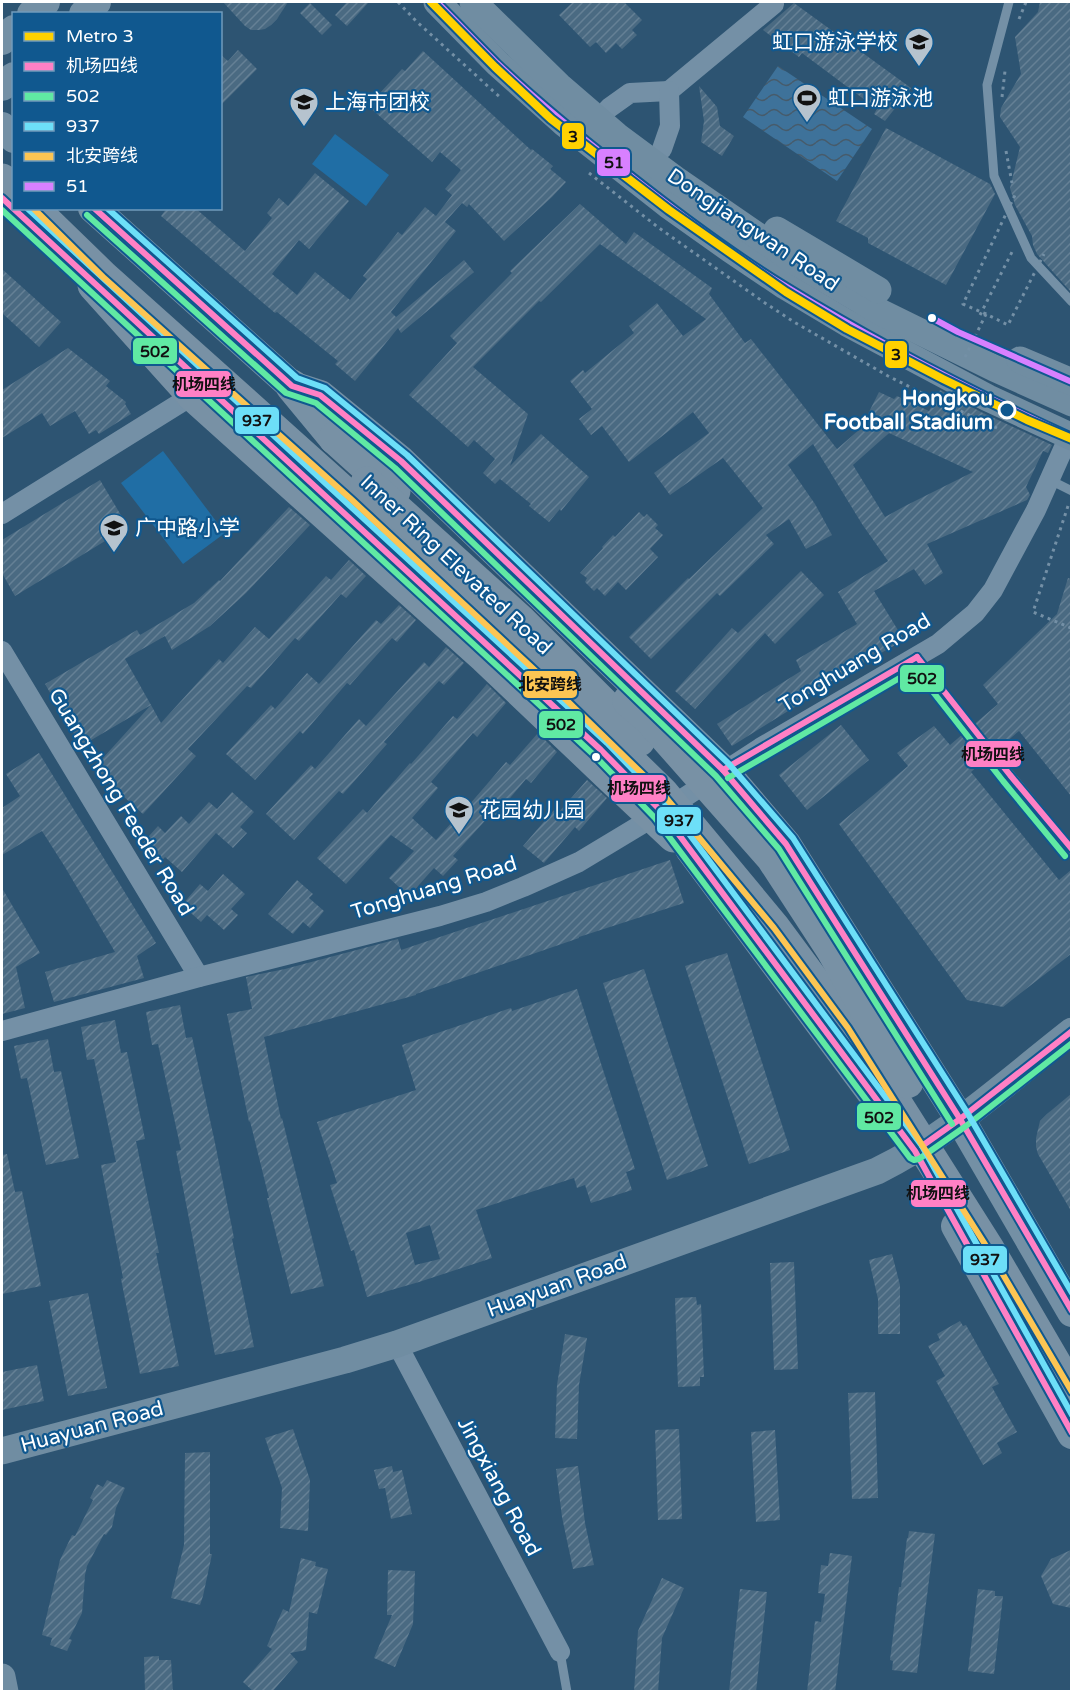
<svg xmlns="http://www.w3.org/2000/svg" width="1073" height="1693" font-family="'Varela Round','Noto Sans SC',sans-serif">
<defs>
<pattern id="water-waves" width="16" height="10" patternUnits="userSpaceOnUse" patternTransform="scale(1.5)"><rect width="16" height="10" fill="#3e729a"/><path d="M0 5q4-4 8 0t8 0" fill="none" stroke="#465b6b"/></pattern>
<pattern id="building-hatch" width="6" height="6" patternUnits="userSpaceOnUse" patternTransform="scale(1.5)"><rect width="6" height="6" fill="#4a6a82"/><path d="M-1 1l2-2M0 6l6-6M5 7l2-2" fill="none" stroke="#658095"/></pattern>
</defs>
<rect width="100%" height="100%" fill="#2d5472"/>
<!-- park -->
<g fill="#206ea5">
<path d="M335,134L389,175L366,206L312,164Z"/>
<path d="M163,451L225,533L183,564L121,483Z"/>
</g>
<!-- water -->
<path fill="url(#water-waves)" d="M778,66L872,129L837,181L743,117Z"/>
<!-- building -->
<g fill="url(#building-hatch)" fill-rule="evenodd">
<path d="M223,2H288L277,19L271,25L265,29L259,30H251L245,26Z"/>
<path d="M347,2H369L347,26L335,15Z"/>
<path d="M573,2H624L642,20L632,30L637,35L622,49L616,43L606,53L596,42L590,47L559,15Z"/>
<path d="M1040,2H1071V292L1037,254L1033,245L1032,236L1015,205L1010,188L1020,147L1000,117L1001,108L1021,74L1015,37L1038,12Z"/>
<path d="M310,3L332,25L322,35L300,13Z"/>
<path d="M794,3L911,88L885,121L874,114L877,109L802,53L799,57L763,30Z"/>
<path d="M238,50L257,69L220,106V54L228,61Z"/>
<path d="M423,51L531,150L532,149L553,166L550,169L566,182L552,197L504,241L469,204L467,207L462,203L445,222L456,231L391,312L396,317L464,260L474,272L401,333L398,328L355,381L335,364L338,361L277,312L275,313L161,216L167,208H195L245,251L272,218L267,213L279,198L288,206L315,173L349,201L309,249L299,240L272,274L297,295L315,272L350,300L367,279L363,276L398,232L402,235L425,207L436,216L452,195L445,189L461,170L440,152L432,162L368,106L402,69L405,71Z"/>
<path d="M699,86L717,107L720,126L734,136L722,156L701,142L704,121Z"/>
<path d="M886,128L990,184L995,194L946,285L868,243V238L836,221Z"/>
<path d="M580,204L626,244L634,232L712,288L709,294L745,343L751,339L837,449L874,417L868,414L879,392L894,399L897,396L929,411L940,390L981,412L1052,445L1048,453L1043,451L1026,487L1030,495L1027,500L927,544L943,573L925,585L914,569L874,591L904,640L807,695L809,698L732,746L717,724L801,671L796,660L857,624L838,592L888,561L862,524L813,444L788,465L815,504L832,535L806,549L789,519L766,535L774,544L720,596L717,593L651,659L629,637L688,578L689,579L763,508L723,458L670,495L654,473L709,433L693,412L629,462L602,426L591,435L579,419L592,409L570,381L583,370L585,373L634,333L629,326L657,303L683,336L706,319L600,244L541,302L539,301L473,367L528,414L510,466L541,434L589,477L561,511L560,509L549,522L529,506L531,504L500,479L495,484L483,473L495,459L474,440L468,447L409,395L457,343L450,336L512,273L510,271ZM889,433L973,472L905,506L885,517L853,465Z"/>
<path d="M2,269L61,322L39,347L2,313Z"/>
<path d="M68,348L110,381L106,386L126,402L125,404L131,414L99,434L96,430L89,434L75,411L50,426L42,413L2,438V390Z"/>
<path d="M100,480L128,527L15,596L2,573V540Z"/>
<path d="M289,507L310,525L246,593L210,626L172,650L165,636L125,659L151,705L81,746L45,684L137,630L140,635L194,603L219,580L220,581Z"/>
<path d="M639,512L644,517L647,514L658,525L655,528L663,535L650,549L658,557L626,590L618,582L605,596L597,588L594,591L585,582L587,578L580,573L603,548L602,547L613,535L615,537Z"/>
<path d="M349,560L366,576L346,598L341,594L299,641L295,638L251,688L247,686L188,749L196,756L143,814L93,769L151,705L161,723L219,659L223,663L255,627L269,639L326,576L331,580Z"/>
<path d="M801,571L824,595L775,644L765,633L695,709L675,691L732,628L738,633Z"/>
<path d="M1068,578L1071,579V796L1019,731L997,750L990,751L988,757L971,772L1059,880L1071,870V954L1003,1007L967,1000L839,824L908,766L897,753L934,726L950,745L998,704L983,685L1057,614Z"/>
<path d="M399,605L416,620L397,642L392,638L350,685L347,683L303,734L300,731L255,780L226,754L271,705L275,709L307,673L319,684L376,620L381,624Z"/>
<path d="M446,647L464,663L444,685L439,681L384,742L387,744L343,794L339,791L294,840L266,814L311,765L315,769L359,719L366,726L424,662L429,667Z"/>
<path d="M487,684L506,703L477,737L473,733L431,782L438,788L412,818L436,840L462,811L463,812L506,762L510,765L538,733L557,752L531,783L526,779L495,816L492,813L453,856L458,860L443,876L434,868L409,896L389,878L414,851L391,835L346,884L317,858L363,809L367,813L410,763L411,764L453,716L457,719Z"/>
<path d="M841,725L869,760L807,810L779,775Z"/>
<path d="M39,753L156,943L137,956L144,978L54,1002L45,972L115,952L65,867L42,831L2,855V808L20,796L6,774Z"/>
<path d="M587,780L607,798L579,831L575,827L544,863L523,846L554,810L558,813Z"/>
<path d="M232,792L254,812L240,827L247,833L233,848L216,833L182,872L165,857L159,864L140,846L158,826L165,833L181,816L189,824L209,802L217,809Z"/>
<path d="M670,860L684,903L579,937V938L416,994V995L264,1037L281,1119L282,1118L324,1286L291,1294L267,1198H269L250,1121L249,1122L227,1014L252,1009L246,977L285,969L398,939L401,950Z"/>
<path d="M223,874L245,894L231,909L238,915L224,930L207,915L201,922L182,905L200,884L208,891Z"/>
<path d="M297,880L313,894L309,898L324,911L310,928L303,922L293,934L268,914Z"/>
<path d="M2,888L40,953L16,967L25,1008L2,1014Z"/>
<path d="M727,953L790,1150L749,1164L685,966Z"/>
<path d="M644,969L708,1166L667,1180L603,983Z"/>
<path d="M577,989L635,1169L626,1172L632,1190L591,1203L585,1185L577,1188L574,1178L476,1210L492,1258L419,1282L367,1297L354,1250L351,1251L330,1185L337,1183L317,1122L416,1090L402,1045L511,1008L512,1011ZM430,1225L440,1259L415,1265L406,1233Z"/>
<path d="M180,1005L186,1038L192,1037L215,1143L234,1238L232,1239L254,1347L215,1355L176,1151L181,1150L158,1044L152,1045L146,1012Z"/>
<path d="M115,1020L121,1053L127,1052L145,1139L136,1141L159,1253H156L179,1366L140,1374L121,1279L123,1278L101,1165L116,1162L94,1059L87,1060L81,1027Z"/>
<path d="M48,1039L54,1072L61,1071L79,1158L46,1165L27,1078L21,1079L14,1046Z"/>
<path d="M1071,1094V1211L1038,1154L1036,1147V1138L1040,1121L1047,1114Z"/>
<path d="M7,1154L15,1192L22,1191L41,1286L2,1294V1155Z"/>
<path d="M892,1254L900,1285V1334H878V1299L869,1260Z"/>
<path d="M794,1262L798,1369L774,1370L770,1263Z"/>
<path d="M88,1293L107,1388L68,1396L49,1301Z"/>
<path d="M696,1297L697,1305L701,1304L704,1377H700V1386L678,1387L675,1298Z"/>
<path d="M960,1321L963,1326L966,1325L999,1384L992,1387L1017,1432L997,1443L1002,1453L983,1465L936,1381L945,1376L928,1346L940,1340L937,1334Z"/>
<path d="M565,1334L587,1338L579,1385L577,1439L555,1438L557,1385Z"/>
<path d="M37,1365L44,1401L2,1410V1372Z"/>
<path d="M875,1392L878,1498L852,1499L848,1393Z"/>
<path d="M293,1429L310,1480L308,1531L280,1528L282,1488L265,1438Z"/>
<path d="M679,1429L682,1519L658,1520L655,1430Z"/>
<path d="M775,1430L780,1520L756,1522L751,1432Z"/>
<path d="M210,1452V1554H212L203,1596L200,1605L171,1598L184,1545L185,1453Z"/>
<path d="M392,1466L393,1472L402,1470L412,1514L391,1519L385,1488L379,1489L374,1470Z"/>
<path d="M578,1466L585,1523L594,1565L573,1569L562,1517L556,1469Z"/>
<path d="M107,1480L125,1488L116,1508L112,1527L106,1535L104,1534L87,1566L85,1575L82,1613L69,1639L72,1640L67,1651L50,1645L52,1638L42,1635L60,1560L72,1535L75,1536L93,1500L90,1498L97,1484L103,1487Z"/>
<path d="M909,1531L935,1534L917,1673L892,1670L893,1661L890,1660L899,1587H901L907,1538H908Z"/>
<path d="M1071,1550V1608L1053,1604L1041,1576L1051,1559Z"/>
<path d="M830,1553L852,1556L835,1692H807L815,1621L821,1622L825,1594L818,1593L821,1565L828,1566Z"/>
<path d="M301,1558L316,1562L315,1566L328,1569L317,1614L309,1612L306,1650L290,1653L298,1662L272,1692H254L243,1682L272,1649L267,1646L283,1609L289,1612Z"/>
<path d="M388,1570L415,1571L413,1624L395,1667L374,1658L392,1615H387Z"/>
<path d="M662,1578L684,1588L662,1638L658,1692H634L638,1631Z"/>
<path d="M740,1589L767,1592L756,1692H729Z"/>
<path d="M978,1589L995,1591V1596H1003L994,1674L968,1671Z"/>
<path d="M159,1656V1660H171L173,1692H145L144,1657Z"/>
</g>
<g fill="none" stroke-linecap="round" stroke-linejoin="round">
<!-- path -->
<g stroke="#7490a6" stroke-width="3" stroke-dasharray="3 4.5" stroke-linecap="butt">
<path d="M398,2L416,21L502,99"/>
<path d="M1019,19L1026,2"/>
<path d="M1002,97L1005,71"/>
<path d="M1006,151L1012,183"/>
<path d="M589,173L659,228L765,303L794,322L888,376L924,394L997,428"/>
<path d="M980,315L1013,250"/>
<path d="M1068,506L1033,612L1071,628"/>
</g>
<!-- lane -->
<g stroke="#7490a6" stroke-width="9">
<path d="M1009,2L987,85L994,176L1031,258L1072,302"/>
<path d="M1050,480L1072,491"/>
<path d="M917,657L966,721"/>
<path d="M995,756L1072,850"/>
<path d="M560,1652L567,1692"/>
</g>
<!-- street -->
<g stroke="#7490a6" stroke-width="20">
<path d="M669,91L774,4L771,2"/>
<path d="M609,108L630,93L669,91"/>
<path d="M662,149L670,126L669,91"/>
<path d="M2,514L193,395"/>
<path d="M2,651L199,977"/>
<path d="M2,1031L199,977L440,916L486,902L523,887L579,862L662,812L760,748L938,644L975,613L993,590L1036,510L1069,436"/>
<path d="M397,1344L560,1652"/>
</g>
<!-- secondary -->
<g stroke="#708da2" stroke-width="27">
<path d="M437,2L498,64L565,124L668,205L730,249L785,286L847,323L988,398L1072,437"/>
<path d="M473,2L559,86L617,136L675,179L794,261L882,313L994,368L1072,403"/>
<path d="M777,230L878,290"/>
<path d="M1020,360L1072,382"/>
<path d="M2,1451L345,1360L397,1344L877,1171C949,1136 1009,1080 1072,1031"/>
<path d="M2,1677L5,1692"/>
</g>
<!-- primary -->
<g stroke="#7490a5" stroke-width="30">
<path d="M32,14L45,2"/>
<path d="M84,14L96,2"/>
<path d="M2,40L14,30"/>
<path d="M2,86L14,77"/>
<path d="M2,127L14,138"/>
<path d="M93,208L292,386L320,395L401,461L723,770L786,844L960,1119L1072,1312"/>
<path d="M690,849L880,1104"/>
<path d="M956,1226L1072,1434"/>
</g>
<!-- highway -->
<g stroke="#7891a5" stroke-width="33">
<path d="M2,180L14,191"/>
<path d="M94,285L193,395"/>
<path d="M292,386L335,438"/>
</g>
<!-- path-bridge -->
<g stroke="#7490a6" stroke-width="3" stroke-dasharray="3 4.5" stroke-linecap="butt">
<path d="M986,314L963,304L1015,195"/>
<path d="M965,357L986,314L1008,325L1044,254"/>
<path d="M951,379L1029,416L1072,434"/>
</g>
<!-- highway-bridge -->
<g stroke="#7891a5" stroke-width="33">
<path d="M32,208L103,277L352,500L556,690L662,793L774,928L848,1028L988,1249L1072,1393"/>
<path d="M193,395L485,657L608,774L674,836"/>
<path d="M335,438L394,491"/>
<path d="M367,483L519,620L639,740"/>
<path d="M629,701L650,719L772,857L832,949L907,1082"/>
</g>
<!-- bus-1 casing -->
<g stroke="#10588f" stroke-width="10">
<g id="bus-1">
<path d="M2,198L601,750L662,812L915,1151L1072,1433"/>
<path d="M94,208L292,386L320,395L401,461L723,770L786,844L960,1119L1072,1311"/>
<path d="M917,657L1010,775L1072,849"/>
<path d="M723,770L917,657"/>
<path d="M922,1146L960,1119L1072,1031"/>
</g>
</g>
<!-- bus-2 casing -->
<g stroke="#10588f" stroke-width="10">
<g id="bus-2">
<path d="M2,210L595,756L655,818L910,1158L914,1160L919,1159L966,1126L1072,1043"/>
<path d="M87,215L286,393L316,403L395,468L716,776L779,849L952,1124"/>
<path d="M728,778L915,669L1003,781L1065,856"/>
</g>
</g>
<!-- bus-3 casing -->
<g stroke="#10588f" stroke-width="10">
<g id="bus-3">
<path d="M27,208L607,743L669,807L922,1146L1072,1415"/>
<path d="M107,208L297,378L325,388L407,455L729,764L793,838L968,1114L1072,1293"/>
</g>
</g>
<!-- bus-4 casing -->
<g stroke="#10588f" stroke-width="10">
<path id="bus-4" d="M33,208L103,277L352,500L556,690L662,793L774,928L848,1028L988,1249L1072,1392"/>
</g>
<!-- bus-5 casing -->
<g stroke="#10588f" stroke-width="10">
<g id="bus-5">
<path d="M437,2C457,22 477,43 497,63C538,102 581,137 625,171C677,212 731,253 787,287C878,343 974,392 1072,437"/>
<path d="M932,318L958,332L1072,382"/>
</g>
</g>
<!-- bus-1 -->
<use href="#bus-1" stroke="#ff80c5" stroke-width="6"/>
<!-- bus-2 -->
<use href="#bus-2" stroke="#60e9a3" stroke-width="6"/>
<!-- bus-3 -->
<use href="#bus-3" stroke="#6ddff8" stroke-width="6"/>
<!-- bus-4 -->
<use href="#bus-4" stroke="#fcc553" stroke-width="6"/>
<!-- bus-5 -->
<use href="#bus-5" stroke="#d880ff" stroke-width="6"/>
<!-- metro-1 casing -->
<g stroke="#10588f" stroke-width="12">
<path id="metro-1" d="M431,2L495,67L551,119L669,210L786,292L847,329L943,379L1027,420L1072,439"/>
</g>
<!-- metro-1 -->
<use href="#metro-1" stroke="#ffd100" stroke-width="8"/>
</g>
<!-- icons -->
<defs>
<g id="school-pin" transform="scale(1.5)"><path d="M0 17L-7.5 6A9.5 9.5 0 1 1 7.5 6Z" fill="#b6c3ce" stroke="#10588f"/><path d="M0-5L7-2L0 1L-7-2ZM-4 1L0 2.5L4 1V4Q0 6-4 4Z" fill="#111"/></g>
<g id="stadium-pin" transform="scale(1.5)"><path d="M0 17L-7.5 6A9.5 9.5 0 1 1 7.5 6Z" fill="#b6c3ce" stroke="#10588f"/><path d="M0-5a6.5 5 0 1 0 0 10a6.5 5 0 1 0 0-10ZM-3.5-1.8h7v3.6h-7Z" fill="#111"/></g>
</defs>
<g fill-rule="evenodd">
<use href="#school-pin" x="919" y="42"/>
<use href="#stadium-pin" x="807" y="98"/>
<use href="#school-pin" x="304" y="102"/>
<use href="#school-pin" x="114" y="528"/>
<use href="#school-pin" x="459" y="810"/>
</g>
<!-- markers -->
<g fill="#fff" stroke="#10588f" stroke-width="2">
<circle cx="932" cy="318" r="5"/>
<circle cx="596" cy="757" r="5"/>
</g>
<circle fill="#10588f" stroke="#fff" stroke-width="3" cx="1007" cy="410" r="8"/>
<g text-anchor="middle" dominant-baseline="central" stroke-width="4.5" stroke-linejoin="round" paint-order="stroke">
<!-- poi labels -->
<g font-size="21" fill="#fff" stroke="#10588f" text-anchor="start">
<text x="898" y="42" text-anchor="end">虹口游泳学校</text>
<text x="828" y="98">虹口游泳池</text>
<text x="325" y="102">上海市团校</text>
<text x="135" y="528">广中路小学</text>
<text x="480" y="810">花园幼儿园</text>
</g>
<!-- street labels -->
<g font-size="21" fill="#fff" stroke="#10588f">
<text transform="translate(753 230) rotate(34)">Dongjiangwan Road</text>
<text transform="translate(456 565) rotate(43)">Inner Ring Elevated Road</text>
<text transform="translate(855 663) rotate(-31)">Tonghuang Road</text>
<text transform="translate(121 802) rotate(59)">Guangzhong Feeder Road</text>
<text transform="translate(434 888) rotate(-17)">Tonghuang Road</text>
<text transform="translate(557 1286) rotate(-20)">Huayuan Road</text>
<text transform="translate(92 1427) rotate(-15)">Huayuan Road</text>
<text transform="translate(499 1487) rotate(62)">Jingxiang Road</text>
</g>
<!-- stop labels -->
<g font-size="21" font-weight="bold" fill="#fff" stroke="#10588f" text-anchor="end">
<text x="993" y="398">Hongkou<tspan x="993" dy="24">Football Stadium</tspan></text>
</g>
</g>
<g stroke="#10588f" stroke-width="2">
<rect x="561" y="122" width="24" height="28" rx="6" fill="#ffd100"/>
<rect x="596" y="148" width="35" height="29" rx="6" fill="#d880ff"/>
<rect x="132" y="337" width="46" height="28" rx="6" fill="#60e9a3"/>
<rect x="884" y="340" width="24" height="29" rx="6" fill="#ffd100"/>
<rect x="175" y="370" width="57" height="28" rx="6" fill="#ff80c5"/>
<rect x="234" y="406" width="46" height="29" rx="6" fill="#6ddff8"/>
<rect x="899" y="664" width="46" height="29" rx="6" fill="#60e9a3"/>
<rect x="522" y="670" width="56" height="29" rx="6" fill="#fcc553"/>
<rect x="538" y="710" width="46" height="29" rx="6" fill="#60e9a3"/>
<rect x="965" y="740" width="57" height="28" rx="6" fill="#ff80c5"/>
<rect x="610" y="774" width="57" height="29" rx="6" fill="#ff80c5"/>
<rect x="656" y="806" width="46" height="29" rx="6" fill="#6ddff8"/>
<rect x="856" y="1102" width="46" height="29" rx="6" fill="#60e9a3"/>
<rect x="910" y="1179" width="57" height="29" rx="6" fill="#ff80c5"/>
<rect x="962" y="1245" width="46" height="29" rx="6" fill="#6ddff8"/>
</g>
<g font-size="16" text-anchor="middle" font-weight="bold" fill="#111">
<text x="573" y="142">3</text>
<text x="614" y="168">51</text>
<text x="155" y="357">502</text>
<text x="896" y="360">3</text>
<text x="204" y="390">机场四线</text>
<text x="257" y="426">937</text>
<text x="922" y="684">502</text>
<text x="550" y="690">北安跨线</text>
<text x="561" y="730">502</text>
<text x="993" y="760">机场四线</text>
<text x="639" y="794">机场四线</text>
<text x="679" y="826">937</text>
<text x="879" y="1123">502</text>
<text x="938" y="1199">机场四线</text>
<text x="985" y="1265">937</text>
</g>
<!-- border -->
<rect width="1073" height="1693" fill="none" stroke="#ffffff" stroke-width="6"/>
<!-- legend -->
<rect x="12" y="12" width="210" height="198" fill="#10588f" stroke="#709bbc" stroke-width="1.5"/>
<rect x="24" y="32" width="30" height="9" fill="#ffd100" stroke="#709bbc" stroke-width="1.5"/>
<text x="66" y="42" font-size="18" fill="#ffffff">Metro 3</text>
<rect x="24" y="62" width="30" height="9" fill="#ff80c5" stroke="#709bbc" stroke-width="1.5"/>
<text x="66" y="72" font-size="18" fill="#ffffff">机场四线</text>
<rect x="24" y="92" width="30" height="9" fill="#60e9a3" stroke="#709bbc" stroke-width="1.5"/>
<text x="66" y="102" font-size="18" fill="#ffffff">502</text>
<rect x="24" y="122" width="30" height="9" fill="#6ddff8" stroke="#709bbc" stroke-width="1.5"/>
<text x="66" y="132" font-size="18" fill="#ffffff">937</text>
<rect x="24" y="152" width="30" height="9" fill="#fcc553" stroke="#709bbc" stroke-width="1.5"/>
<text x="66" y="162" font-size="18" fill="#ffffff">北安跨线</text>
<rect x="24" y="182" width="30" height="9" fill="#d880ff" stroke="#709bbc" stroke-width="1.5"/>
<text x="66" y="192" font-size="18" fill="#ffffff">51</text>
</svg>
